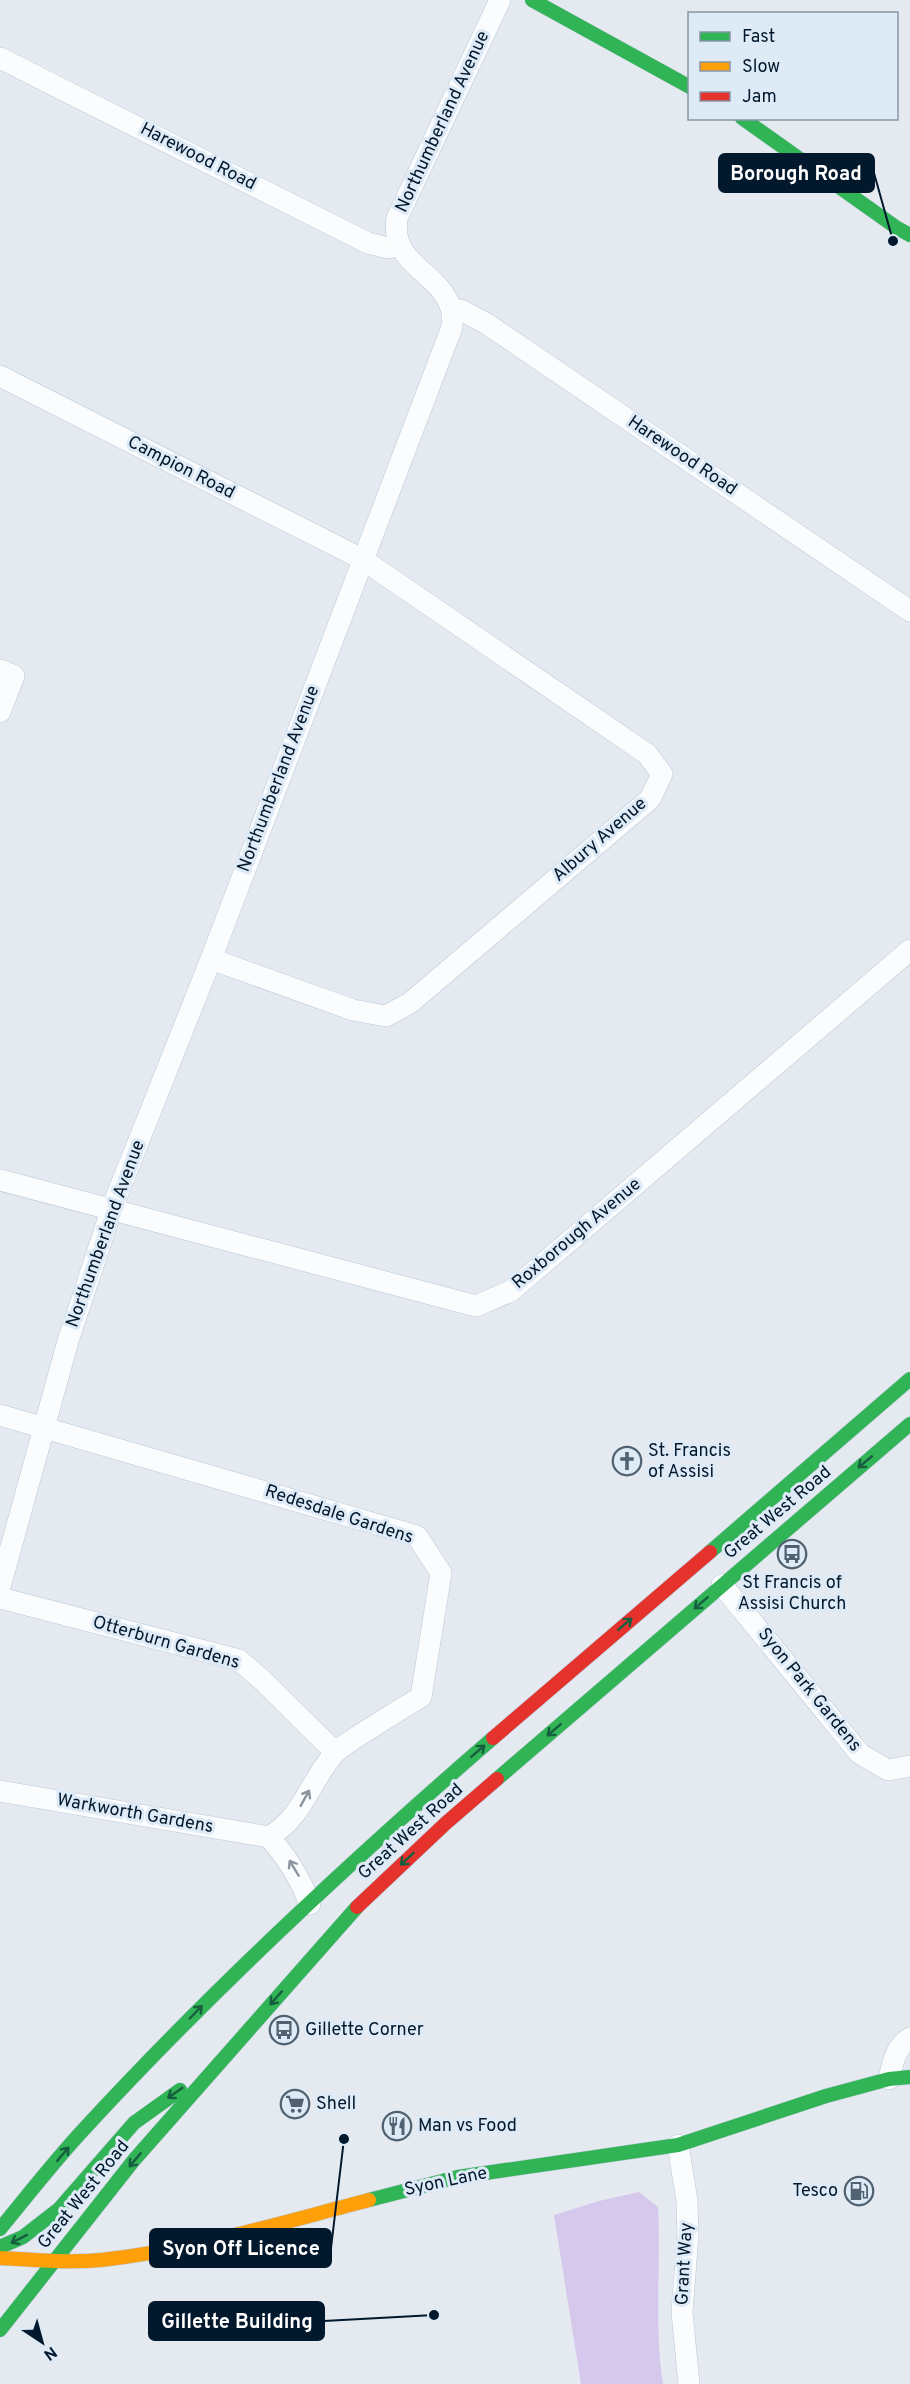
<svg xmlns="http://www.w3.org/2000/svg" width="910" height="2384" font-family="Overpass,sans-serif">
<rect width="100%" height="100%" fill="#e4eaf0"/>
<!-- green -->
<path fill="#d6c7ec" d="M639,2192L658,2207C661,2265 654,2326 663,2384H581L554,2215L599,2201Z"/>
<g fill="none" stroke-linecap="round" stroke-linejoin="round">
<!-- street casing -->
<g stroke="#b9c8d6" stroke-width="22">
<g id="street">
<path d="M0,58L368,243L388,248L398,245"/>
<path d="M451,308L463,311L487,324L910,611"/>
<path d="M0,376L362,559L647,754L662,774L650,799L410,1003L386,1016L353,1010L211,959"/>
<path d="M0,670L14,676L0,712"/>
<path d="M0,1180L476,1306L511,1291L910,950"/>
<path d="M0,1415L417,1536L441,1573L421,1697C399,1710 377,1724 355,1738C348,1743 339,1748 333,1755C308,1785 304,1815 269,1837"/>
<path d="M722,1585L860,1754L888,1770L910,1766"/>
<path d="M0,1587L68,1341L112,1208L211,959L452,327C452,321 453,313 451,308C438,270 390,265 397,218L500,0"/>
<path d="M0,1598L239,1660L261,1679L335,1752"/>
<path d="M0,1791L269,1837"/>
<path d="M269,1837C288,1858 300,1878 310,1904"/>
<path d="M889,2079C892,2064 896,2046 910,2038"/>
<path d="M678,2145L687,2201L688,2235L682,2312L689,2384"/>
</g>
</g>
<!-- fast casing -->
<g stroke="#b9c8d6" stroke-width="15">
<g id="fast">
<path d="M532,0L690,87"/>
<path d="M742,118L897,228L910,235"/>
<path d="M710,1552L910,1379"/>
<path d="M497,1779L910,1424"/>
<path d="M369,2200L458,2177L678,2145L826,2096L889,2079L910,2077"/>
<path d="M0,2229C28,2195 55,2160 85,2128C212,1990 351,1861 493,1738"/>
<path d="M0,2247L23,2237L59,2209L134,2123L180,2090"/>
<path d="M0,2330L134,2160L357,1907"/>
</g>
</g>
<!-- slow casing -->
<g stroke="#b9c8d6" stroke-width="15">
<path id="slow" d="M0,2258C33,2260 67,2263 101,2260C192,2250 280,2223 369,2200"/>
</g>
<!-- jam casing -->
<g stroke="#b9c8d6" stroke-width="15">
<g id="jam">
<path d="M493,1738L710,1552"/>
<path d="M357,1907L446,1823L497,1779"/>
</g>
</g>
<!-- street -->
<use href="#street" stroke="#fbfcfd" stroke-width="21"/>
<!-- fast -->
<use href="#fast" stroke="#30b455" stroke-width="14"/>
<!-- slow -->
<use href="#slow" stroke="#ff9f0a" stroke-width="14"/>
<!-- jam -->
<use href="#jam" stroke="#e5322d" stroke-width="14"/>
</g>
<!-- one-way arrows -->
<defs><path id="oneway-shaft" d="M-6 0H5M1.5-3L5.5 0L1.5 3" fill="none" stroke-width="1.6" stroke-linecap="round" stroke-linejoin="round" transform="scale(1.5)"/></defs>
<g stroke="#165e3f">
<use href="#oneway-shaft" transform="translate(865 1462) rotate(140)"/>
<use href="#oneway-shaft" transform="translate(701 1603) rotate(139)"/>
<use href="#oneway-shaft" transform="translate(625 1624) rotate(-41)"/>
<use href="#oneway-shaft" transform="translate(554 1730) rotate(139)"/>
<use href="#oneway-shaft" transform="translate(478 1751) rotate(-41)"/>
<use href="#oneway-shaft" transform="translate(407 1859) rotate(137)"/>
<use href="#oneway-shaft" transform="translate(276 1998) rotate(131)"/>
<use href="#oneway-shaft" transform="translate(196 2012) rotate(-46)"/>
<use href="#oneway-shaft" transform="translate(175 2093) rotate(145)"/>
<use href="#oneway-shaft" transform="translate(63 2154) rotate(-50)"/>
<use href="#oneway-shaft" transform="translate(135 2160) rotate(130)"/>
<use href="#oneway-shaft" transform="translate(19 2239) rotate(153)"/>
</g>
<g stroke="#8a959f">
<use href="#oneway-shaft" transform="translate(305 1798) rotate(-61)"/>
<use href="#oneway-shaft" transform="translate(294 1868) rotate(-121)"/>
</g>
<!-- icons -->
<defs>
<g id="church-ring" transform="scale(1.5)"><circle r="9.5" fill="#deeaf6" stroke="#506271" stroke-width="1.5"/><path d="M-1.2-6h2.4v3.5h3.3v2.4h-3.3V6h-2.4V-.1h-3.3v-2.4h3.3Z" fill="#506271"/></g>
<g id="bus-ring" transform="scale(1.5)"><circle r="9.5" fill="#deeaf6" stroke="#506271" stroke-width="1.5"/><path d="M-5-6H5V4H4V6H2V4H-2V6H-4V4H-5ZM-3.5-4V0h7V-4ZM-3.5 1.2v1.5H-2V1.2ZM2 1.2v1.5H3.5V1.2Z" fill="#506271"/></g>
<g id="supermarket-ring" transform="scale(1.5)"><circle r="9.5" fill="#deeaf6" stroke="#506271" stroke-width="1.5"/><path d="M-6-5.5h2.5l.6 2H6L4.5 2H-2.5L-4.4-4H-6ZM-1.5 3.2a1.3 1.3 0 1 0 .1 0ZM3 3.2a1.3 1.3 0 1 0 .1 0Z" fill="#506271"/></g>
<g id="restaurant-ring" transform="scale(1.5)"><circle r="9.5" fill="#deeaf6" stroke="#506271" stroke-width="1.5"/><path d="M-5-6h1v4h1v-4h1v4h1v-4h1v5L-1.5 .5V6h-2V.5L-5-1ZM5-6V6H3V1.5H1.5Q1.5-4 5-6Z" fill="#506271"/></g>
<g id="fuel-ring" transform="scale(1.5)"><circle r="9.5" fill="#deeaf6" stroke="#506271" stroke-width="1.5"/><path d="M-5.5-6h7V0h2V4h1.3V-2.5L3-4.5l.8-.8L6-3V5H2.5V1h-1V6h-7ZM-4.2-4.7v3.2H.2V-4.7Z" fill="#506271"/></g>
</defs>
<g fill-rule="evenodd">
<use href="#church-ring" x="627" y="1461"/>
<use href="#bus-ring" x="792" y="1554"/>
<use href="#bus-ring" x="284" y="2030"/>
<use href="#supermarket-ring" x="295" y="2104"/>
<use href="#restaurant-ring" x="397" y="2126"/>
<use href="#fuel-ring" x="859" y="2191"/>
</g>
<g text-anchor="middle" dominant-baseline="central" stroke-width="6" stroke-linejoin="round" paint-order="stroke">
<!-- street labels -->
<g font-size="18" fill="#01182d" stroke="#deeaf6">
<text transform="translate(443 122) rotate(-65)">Northumberland Avenue</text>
<text transform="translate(198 157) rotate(27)">Harewood Road</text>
<text transform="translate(682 456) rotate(34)">Harewood Road</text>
<text transform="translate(181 468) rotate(27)">Campion Road</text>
<text transform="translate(279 779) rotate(-69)">Northumberland Avenue</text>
<text transform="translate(600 840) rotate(-41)">Albury Avenue</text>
<text transform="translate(106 1234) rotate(-70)">Northumberland Avenue</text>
<text transform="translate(577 1234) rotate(-40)">Roxborough Avenue</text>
<text transform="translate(778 1513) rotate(-40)">Great West Road</text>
<text transform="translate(339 1515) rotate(18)">Redesdale Gardens</text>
<text transform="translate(166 1643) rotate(16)">Otterburn Gardens</text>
<text transform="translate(809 1690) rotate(51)">Syon Park Gardens</text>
<text transform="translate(135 1814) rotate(10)">Warkworth Gardens</text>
<text transform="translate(411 1832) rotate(-42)">Great West Road</text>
<text transform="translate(446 2182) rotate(-12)">Syon Lane</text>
<text transform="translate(84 2195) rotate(-51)">Great West Road</text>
<text transform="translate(685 2264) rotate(-87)">Grant Way</text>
</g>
<!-- poi labels -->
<g font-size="18" fill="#01182d" stroke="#deeaf6" text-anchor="start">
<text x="648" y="1451">St. Francis<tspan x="648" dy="21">of Assisi</tspan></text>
<text x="792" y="1583" text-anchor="middle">St Francis of<tspan x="792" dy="21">Assisi Church</tspan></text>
<text x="305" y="2030">Gillette Corner</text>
<text x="316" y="2104">Shell</text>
<text x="418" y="2126">Man vs Food</text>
<text x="838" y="2191" text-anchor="end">Tesco</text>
</g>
</g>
<!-- callouts -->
<path fill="none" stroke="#01182d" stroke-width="2" d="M893 241L874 173M344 2139L331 2248M434 2315L324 2321"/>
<g fill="#01182d" stroke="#deeaf6" stroke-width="2">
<circle cx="893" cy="241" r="6"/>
<circle cx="344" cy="2139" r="6"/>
<circle cx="434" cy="2315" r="6"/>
</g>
<g fill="#01182d" stroke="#01182d" stroke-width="2">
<rect x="719" y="154" width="155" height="38" rx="6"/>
<rect x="150" y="2229" width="181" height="38" rx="6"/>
<rect x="149" y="2302" width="175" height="38" rx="6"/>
</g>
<g font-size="20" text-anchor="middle" font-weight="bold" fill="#fff">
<text x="796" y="180">Borough Road</text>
<text x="241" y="2255">Syon Off Licence</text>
<text x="237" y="2328">Gillette Building</text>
</g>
<!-- legend -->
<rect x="688" y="12" width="210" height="108" fill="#deeaf6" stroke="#8696a6" stroke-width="1.5"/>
<rect x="700" y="32" width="30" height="9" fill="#30b455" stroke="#8696a6" stroke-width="1.5"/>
<text x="742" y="42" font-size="18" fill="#01182d">Fast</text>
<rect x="700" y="62" width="30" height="9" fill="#ff9f0a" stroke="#8696a6" stroke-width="1.5"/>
<text x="742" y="72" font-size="18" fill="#01182d">Slow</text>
<rect x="700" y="92" width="30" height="9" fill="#e5322d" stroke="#8696a6" stroke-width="1.5"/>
<text x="742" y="102" font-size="18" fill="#01182d">Jam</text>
<!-- north arrow -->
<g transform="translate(42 2342) rotate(144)" stroke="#deeaf6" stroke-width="4.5" paint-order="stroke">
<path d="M0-4.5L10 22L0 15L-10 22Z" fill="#01182d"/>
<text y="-9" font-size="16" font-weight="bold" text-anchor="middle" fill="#01182d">N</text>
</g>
</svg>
